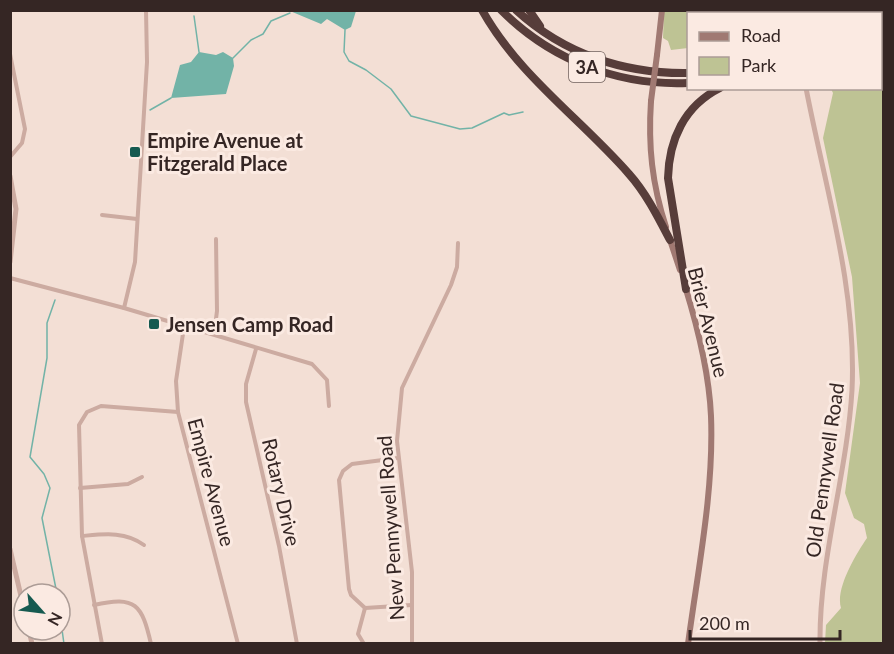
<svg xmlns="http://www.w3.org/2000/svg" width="894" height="654" font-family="Lato,sans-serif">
<rect width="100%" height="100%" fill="#f3dfd5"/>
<!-- green -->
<g fill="#bec394">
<path d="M664,11H783L780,14H688V48L671,50L668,41L663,38Z"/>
<path d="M883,25V643H825L826,625L841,608C835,589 856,554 867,538L864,524L854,518L845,493L860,383L852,277L823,138L833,93L831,89L880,88V28Z"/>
</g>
<!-- water -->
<g fill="#72b3a7">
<path d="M290,11V10L356,11L351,27L345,30L327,19L321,24Z"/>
<path d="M199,52L216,55L223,52L233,58L234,66L226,94L171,98L180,65L191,62Z"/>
</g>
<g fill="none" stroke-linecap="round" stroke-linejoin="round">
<!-- stream -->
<g stroke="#72b3a7" stroke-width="1.5">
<path d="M194,16L199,52"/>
<path d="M345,30L344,52L349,61L366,70L391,89L411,116L460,129L472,128L504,113L509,115L523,112"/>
<path d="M233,58L251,40L263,34L271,21L290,13"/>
<path d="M150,110L171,98"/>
<path d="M55,300L47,323V358L30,457L44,474L50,488L42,518L57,594"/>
<path d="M60,615L64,644"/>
</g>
<!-- minor -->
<g stroke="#ccaba1" stroke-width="4">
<path d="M10,54L25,129L22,143L10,157"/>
<path d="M102,215L137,219"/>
<path d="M10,278L124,308L312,364L327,380L329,406"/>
<path d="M124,308L135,262L147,62L146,10"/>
<path d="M184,327L176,381L178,412L238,644"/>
<path d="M214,334L217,311L216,239"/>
<path d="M256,349L246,384V402L279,546L297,644"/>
<path d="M398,458L352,464L343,471L339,480L349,589L351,595L365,608L412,605"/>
<path d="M80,488L128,484L142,477"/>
<path d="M82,536C104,534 125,531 144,545"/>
<path d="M94,605C136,595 142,605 151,644"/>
<path d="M102,644L82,536L79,425L87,412L101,406L178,412"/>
<path d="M364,644L358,634L365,608"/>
<path d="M412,644V572L397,441L402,388L451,285L457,267L458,243"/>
</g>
<!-- tertiary -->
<g stroke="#ccaba1" stroke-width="5">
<path d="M792,10V14"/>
<path d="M806,88C825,187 857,289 852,390C847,475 819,558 820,644"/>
<path d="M10,176L16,209L10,262"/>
<path d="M10,549L24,609"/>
<path d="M29,630L32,644"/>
</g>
<!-- secondary -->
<g stroke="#a07972" stroke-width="6">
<path d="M657,55L662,10"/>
<path d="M651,101C648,146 652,184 666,227"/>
<path d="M669,237L680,270"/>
<path d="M685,286C698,328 709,371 711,416C714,491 698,569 688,644"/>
</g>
<!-- motorway -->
<g stroke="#573d3a" stroke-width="8">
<path d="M482,10C519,76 580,118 629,174C646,193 658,217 670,240"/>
<path d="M501,10C551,60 618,86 688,83"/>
<path d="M516,10C564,54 624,74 688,73"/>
<path d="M529,10L540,26"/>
<path d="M838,14L841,10"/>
<path d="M855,14L858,10"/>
<path d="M686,289L668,178C669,140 684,106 720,88"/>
</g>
<!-- secondary-bridge -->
<path stroke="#a07972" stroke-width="6" d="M651,101L657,55"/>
</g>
<!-- markers -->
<g fill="#165a50" stroke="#fbeae2" stroke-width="2">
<rect x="129" y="146" width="12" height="12" rx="3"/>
<rect x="148" y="318" width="12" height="12" rx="3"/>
</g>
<g text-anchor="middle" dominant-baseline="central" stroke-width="6" stroke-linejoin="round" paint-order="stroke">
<!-- shield labels -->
<rect fill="#fbeae2" stroke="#70615d" stroke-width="1.5" x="569" y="52" width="36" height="30" rx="4.5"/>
<g font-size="18" font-weight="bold" fill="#352624">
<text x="587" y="67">3A</text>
</g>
<!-- poi labels -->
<g font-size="20" font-weight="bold" fill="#352624" stroke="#fbeae2" text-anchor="start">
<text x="147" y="140">Empire Avenue at<tspan x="147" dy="23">Fitzgerald Place</tspan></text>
<text x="166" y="324">Jensen Camp Road</text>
</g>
<!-- street labels -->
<g font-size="20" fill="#352624" stroke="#fbeae2">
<text transform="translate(709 322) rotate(76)">Brier Avenue</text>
<text transform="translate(824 470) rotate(-82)">Old Pennywell Road</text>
<text transform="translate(212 482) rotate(75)">Empire Avenue</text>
<text transform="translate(282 492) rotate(77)">Rotary Drive</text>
<text transform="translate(390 528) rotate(-94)">New Pennywell Road</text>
</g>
</g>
<!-- border -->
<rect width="894" height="654" fill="none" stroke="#352624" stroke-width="24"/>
<!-- legend -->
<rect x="687" y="12" width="195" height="78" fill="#fbeae2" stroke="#ac9c96" stroke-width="1.5"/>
<rect x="699" y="32" width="30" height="9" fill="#a07972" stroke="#ac9c96" stroke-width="1.5"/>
<text x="741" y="42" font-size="18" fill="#352624">Road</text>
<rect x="699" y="57" width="30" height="18" fill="#bec394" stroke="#ac9c96" stroke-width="1.5"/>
<text x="741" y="72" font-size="18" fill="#352624">Park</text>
<!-- north arrow -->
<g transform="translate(42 612) rotate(118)"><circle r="28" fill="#fbeae2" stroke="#ac9c96" stroke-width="1.5"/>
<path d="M0-4.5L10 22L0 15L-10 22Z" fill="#165a50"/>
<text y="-9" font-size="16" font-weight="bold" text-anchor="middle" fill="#352624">N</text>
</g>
<!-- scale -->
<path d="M690 630v9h150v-9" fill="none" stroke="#352624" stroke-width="3"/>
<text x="699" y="630" font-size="18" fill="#352624" stroke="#fbeae2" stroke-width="4.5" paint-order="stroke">200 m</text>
</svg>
